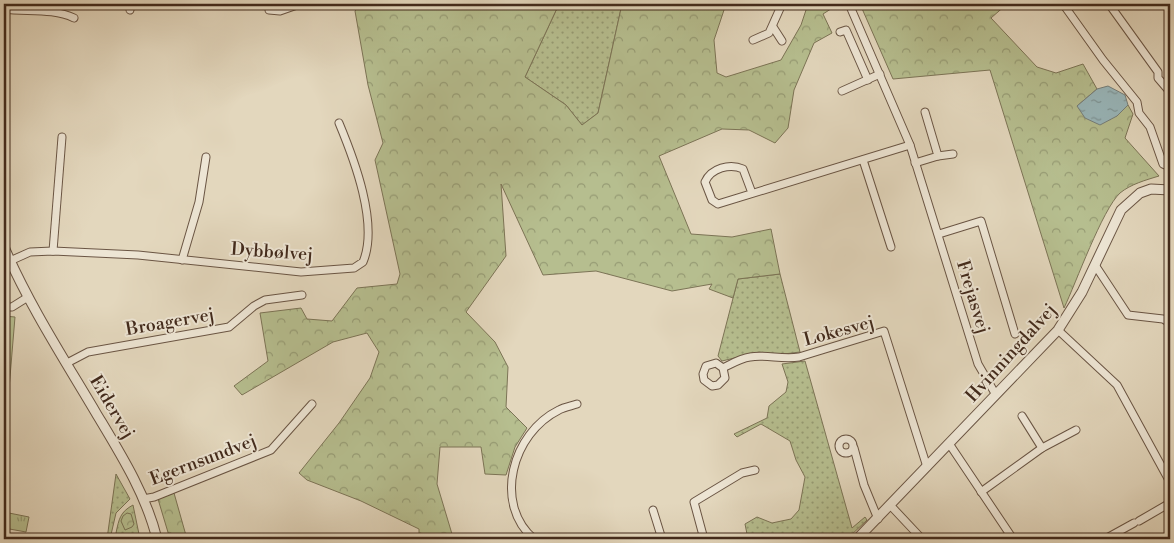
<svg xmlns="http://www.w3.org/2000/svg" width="1174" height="543" font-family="'Libre Bodoni',serif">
<defs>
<pattern id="grass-dots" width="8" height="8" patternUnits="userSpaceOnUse" patternTransform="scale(1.25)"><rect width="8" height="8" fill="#b6be8f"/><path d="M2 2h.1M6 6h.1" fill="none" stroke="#969b74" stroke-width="1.8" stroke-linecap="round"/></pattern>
<pattern id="forest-crowns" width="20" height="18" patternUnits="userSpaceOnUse" patternTransform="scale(1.25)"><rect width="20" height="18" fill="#b6be8f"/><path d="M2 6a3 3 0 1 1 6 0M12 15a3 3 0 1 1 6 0" fill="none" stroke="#969b74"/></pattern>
<pattern id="park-tufts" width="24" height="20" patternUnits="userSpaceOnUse" patternTransform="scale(1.25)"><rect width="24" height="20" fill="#b6be8f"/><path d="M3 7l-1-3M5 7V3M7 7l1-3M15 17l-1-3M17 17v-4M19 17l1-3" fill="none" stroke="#969b74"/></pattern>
<pattern id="water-ripples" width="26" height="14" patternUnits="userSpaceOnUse" patternTransform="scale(1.25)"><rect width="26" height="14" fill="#99b7bb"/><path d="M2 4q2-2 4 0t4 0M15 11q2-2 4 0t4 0" fill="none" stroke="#7e9597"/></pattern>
</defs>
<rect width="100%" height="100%" fill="#e3d7bd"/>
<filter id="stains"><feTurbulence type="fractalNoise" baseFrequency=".004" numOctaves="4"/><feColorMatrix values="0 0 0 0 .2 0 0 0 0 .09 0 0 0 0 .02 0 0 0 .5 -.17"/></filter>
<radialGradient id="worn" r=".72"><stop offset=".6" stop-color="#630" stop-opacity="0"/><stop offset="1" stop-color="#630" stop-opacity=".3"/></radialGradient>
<!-- grass -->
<g fill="url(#grass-dots)" stroke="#7c7456">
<path d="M559,4H622L598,113L582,125L566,105L525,77Z"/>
<path d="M780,274L800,352L776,355L759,352L722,361L718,356L738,279Z"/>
<path d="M805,361L852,528L865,517L867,520L847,539H748L745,524L757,517L772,523L791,519L799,510L805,477L796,460L790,441L761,424L737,437L734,434L767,418L769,406L786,392L788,382L782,364Z"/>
<path d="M116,474L130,499L116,513L110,539H107Z"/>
<path d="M133,505L140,539H120L121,537L116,533C119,519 120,512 133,505Z"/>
</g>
<!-- forest -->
<g fill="url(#forest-crowns)" stroke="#7c7456">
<path d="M360,4H559L525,77L566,105L582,125L598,113L622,4H726L714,40L717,73L726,77L781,60L801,25L808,4L837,5L823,14L832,33L814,43L794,90L788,128L775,143L749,130L722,129L659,156L691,234L732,237L771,229L780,274L738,279L733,298L709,289L712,284L672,291L596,271L543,275L501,184L506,256L466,312L495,342L508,367L506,407L527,428L515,447L506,475L485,474L481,447H440L437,484L452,534L450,539H419V529L361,501L307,480L299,473L339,423L370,378L379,352L367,333L333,342L242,395L234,386L268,361L260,313L301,308L307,319L332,321L357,288L397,284L400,274L375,160L383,143L368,85L355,11Z"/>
<path d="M860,4H1007L991,18L1037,67L1056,73L1083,64L1097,89L1077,106L1117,116L1128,105L1133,114L1125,138L1159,176C1146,180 1131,184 1120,193C1102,210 1076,283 1064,308L990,70L893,79Z"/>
<path d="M174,493L187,539H170L158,499Z"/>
<path d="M127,513L131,514L134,524L132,527L125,530L121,521L123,516Z"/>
</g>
<!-- park -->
<path fill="url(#park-tufts)" stroke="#7c7456" d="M4,512L29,517L26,532L4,528Z"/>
<!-- pitch -->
<path fill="#b6be8f" stroke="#7c7456" d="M4,316L15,317L8,401L4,400Z"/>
<!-- water -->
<path fill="url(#water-ripples)" stroke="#767f7b" d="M1108,86L1125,95L1128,105L1117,116L1100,125L1085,118L1077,106L1097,89Z"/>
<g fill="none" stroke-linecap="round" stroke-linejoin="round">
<!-- minor casing -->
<g stroke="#6a5544" stroke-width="9">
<g id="minor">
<path d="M849,4L910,145L978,364L996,395"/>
<path d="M1063,4L1103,60L1137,102L1139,113L1150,127L1163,164L1170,167"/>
<path d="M1109,4L1158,72V78L1170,92"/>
<path d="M4,9C27,12 53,8 74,18"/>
<path d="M130,10L131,4"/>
<path d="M269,10L280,11L300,4"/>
<path d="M773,27L782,41"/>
<path d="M840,32L846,30L868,80"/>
<path d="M753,40L769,33L782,4"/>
<path d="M842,91L880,74"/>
<path d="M938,156L953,154"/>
<path d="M863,160L891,247"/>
<path d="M915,163L938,156L925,112"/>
<path d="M752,193L743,169C730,163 711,168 705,182L712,200L718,204L910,145"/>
<path d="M939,234L981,221L1015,334"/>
<path d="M53,251L62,137"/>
<path d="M182,260L199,202L206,157"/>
<path d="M10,261L30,252L53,251L138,255L301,272L354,268L363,262C379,224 354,159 339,123"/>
<path d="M1095,265L1128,315L1163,319L1170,323"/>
<path d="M4,307H12L28,297"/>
<path d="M1058,330L1117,385L1170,482"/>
<path d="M67,363L88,352L229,327L254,306L265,300L302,295"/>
<path d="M723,368L716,363L706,366L703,374L704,380L712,386L718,385L725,378L723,368C731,364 741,358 750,357C766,354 782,360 799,357L884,331L927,467"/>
<path d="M1022,416L1042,448"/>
<circle cx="846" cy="446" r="7"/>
<path d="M950,445L1013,539"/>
<path d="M854,448L864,485L878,519"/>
<path d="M981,492L1042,448L1076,430"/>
<path d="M143,499L154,497L271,450L312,404"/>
<path d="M891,506L922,539"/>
<path d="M653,510L662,539"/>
<path d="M1139,521L1170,503"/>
<path d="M534,539C493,504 512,433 559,410C564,407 571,406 577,404"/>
<path d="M704,539L694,502L742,473L755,470"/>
<path d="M1105,539L1134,523"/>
</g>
</g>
<!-- tertiary casing -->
<g stroke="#6a5544" stroke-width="11">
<g id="tertiary">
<path d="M4,247C29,305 64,359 96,413C120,453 146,494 157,539"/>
<path d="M857,539L1058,330L1082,292L1121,210L1140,193L1151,189L1170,190"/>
</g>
</g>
<!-- minor -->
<use href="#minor" stroke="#ede5d4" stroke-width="7"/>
<!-- tertiary -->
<use href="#tertiary" stroke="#ede5d4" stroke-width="9"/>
</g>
<g text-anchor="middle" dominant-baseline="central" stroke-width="4" stroke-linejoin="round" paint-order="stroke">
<!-- street labels -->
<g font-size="18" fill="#422a1c" stroke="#ede5d4">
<text transform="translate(272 252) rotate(4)">Dybbølvej</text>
<text transform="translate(973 297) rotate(73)">Frejasvej</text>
<text transform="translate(170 322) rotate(-10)">Broagervej</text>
<text transform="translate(839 331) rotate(-15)">Lokesvej</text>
<text transform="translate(1011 353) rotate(-48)">Hvinningdalvej</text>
<text transform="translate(112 407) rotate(59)">Eidervej</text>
<text transform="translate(203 460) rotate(-21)">Egernsundvej</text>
</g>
</g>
<!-- margin -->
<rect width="1174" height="543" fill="none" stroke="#e3d7bd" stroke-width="20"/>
<rect x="5" y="5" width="1164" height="533" fill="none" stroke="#422a1c" stroke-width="2.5"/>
<rect x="10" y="10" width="1154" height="523" fill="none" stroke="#422a1c"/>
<rect width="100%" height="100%" filter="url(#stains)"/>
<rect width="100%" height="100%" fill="url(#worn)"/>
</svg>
